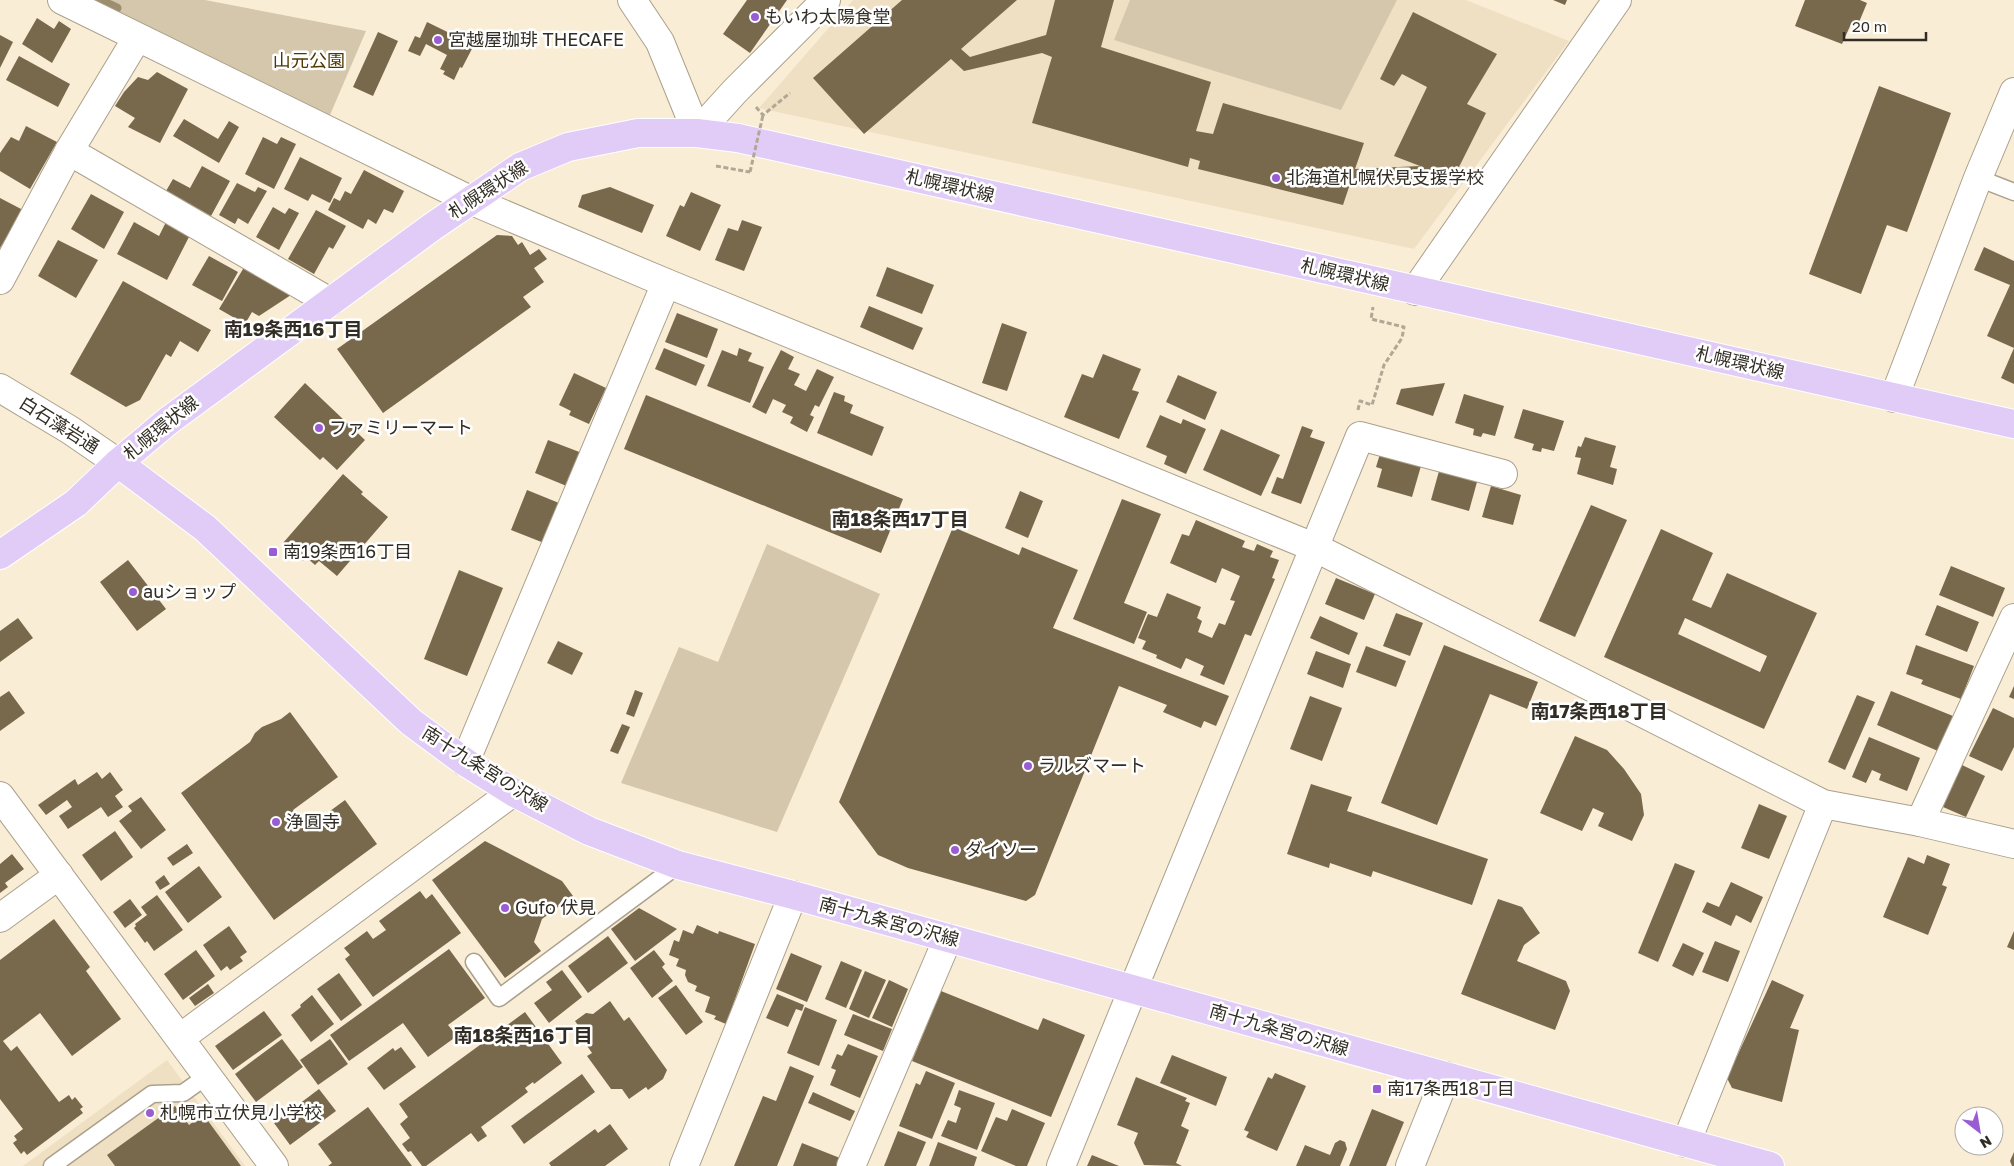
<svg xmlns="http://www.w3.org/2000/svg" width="2014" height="1166" font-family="'Golos Text','Noto Sans JP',sans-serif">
<rect width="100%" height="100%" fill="#faedd6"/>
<g fill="#f0e0c3">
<path d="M853 0H1466L1569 41 1414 249 759 108Z"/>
<path d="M167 1060 245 1166H23Z"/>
</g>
<g fill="#d5c7ac">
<path d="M112 0H205L366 31 330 115 108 10Z"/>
<path d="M1130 0H1397L1341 110 1114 40Z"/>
<path d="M767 544 880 594 777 832 621 783 679 647 718 662Z"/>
</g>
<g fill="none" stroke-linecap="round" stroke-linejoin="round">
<path stroke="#9d8e70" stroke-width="9" d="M100 0 117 8"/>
</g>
<g fill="#78694d" fill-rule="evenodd">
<path d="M747 0H787L750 53 723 34Z"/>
<path d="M902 0H1017L961 49 970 57 1046 35 1055 0H1114L1101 47 1211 82 1196 131 1213 134 1223 103 1364 143 1355 169 1420 166 1394 156 1427 87 1402 74 1394 86 1380 79 1413 12 1497 54 1467 104 1486 113 1450 185 1430 174 1424 178 1350 184 1343 205 1198 169 1200 161 1190 158 1188 167 1032 123 1052 57 1042 53 964 71 951 59 864 134 813 78Z"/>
<path d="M1553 0H1567L1565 5Z"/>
<path d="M1805 0H1860L1867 3 1857 27 1851 24 1842 44 1795 26Z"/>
<path d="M37 18 54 29 59 21 71 29 52 63 22 44Z"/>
<path d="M427 22 474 45 462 68 460 67 454 80 443 74 445 71 440 69 447 55 426 44 420 56 408 51 415 36 420 38Z"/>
<path d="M378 32 398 41 373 96 353 87Z"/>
<path d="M0 35 13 42 0 68Z"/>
<path d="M19 56 70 84 58 107 6 80Z"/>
<path d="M157 72 188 89 160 143 128 127 135 118 115 106 124 92 138 77 148 80Z"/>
<path d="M1879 86 1951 113 1907 232 1887 225 1861 294 1809 274Z"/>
<path d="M184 119 218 139 229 121 239 127 219 163 173 136Z"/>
<path d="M26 126 57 142 30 189 0 171V153L11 137 19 141Z"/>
<path d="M263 137 277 144 281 137 296 144 274 189 245 174Z"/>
<path d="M300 157 342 178 330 203 312 194 308 201 284 189Z"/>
<path d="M202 166 230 181 211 216 166 191 173 179 190 188Z"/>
<path d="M364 170 404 191 393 213 384 209 376 224 368 219 363 229 328 210 334 198 340 201 345 191 351 194Z"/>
<path d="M237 183 255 192 258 187 267 191 248 224 238 218 235 224 219 215Z"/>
<path d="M610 187 654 205 642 233 578 207 582 195Z"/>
<path d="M691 192 721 205 700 251 666 236 680 205 684 207Z"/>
<path d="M91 194 124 212 104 249 71 229Z"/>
<path d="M0 198 23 210 0 248Z"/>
<path d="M273 207 285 214 289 208 299 213 279 250 256 237Z"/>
<path d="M316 210 346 226 333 249 329 247 314 274 288 259Z"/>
<path d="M742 220 762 227 744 271 715 260 728 228 738 231Z"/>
<path d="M134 222 159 236 166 222 190 235 167 280 117 254Z"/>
<path d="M497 235 512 236 518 245 522 242 530 255 539 249 547 259 534 268 544 282 523 297 531 307 383 413 337 349Z"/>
<path d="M58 240 98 260 76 298 38 276Z"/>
<path d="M1984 247 2014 261V384L2001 378 2014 348 1987 336 2010 285 1974 270Z"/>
<path d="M209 256 238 272 222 301 192 285Z"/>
<path d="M246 264 294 293 259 316 252 312 245 324 219 309Z"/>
<path d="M887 267 934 285 922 314 876 296Z"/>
<path d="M123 281 211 330 198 352 180 341 171 357 166 354 140 400 126 407 70 374Z"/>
<path d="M869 306 923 328 913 350 860 327Z"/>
<path d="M677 313 718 329 707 358 665 342Z"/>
<path d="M1002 323 1027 332 1007 391 982 383Z"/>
<path d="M664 348 705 365 696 386 655 369Z"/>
<path d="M739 348 752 353 748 361 764 367 750 403 707 386 722 350 737 356Z"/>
<path d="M781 350 794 357 788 369 800 374 794 385 806 391 817 369 834 377 819 407 815 405 810 415 814 417 807 432 790 423 793 417 782 412 786 405 773 399 766 414 752 407Z"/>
<path d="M1103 354 1141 369 1132 390 1139 392 1119 439 1064 417 1082 374 1093 378Z"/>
<path d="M574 373 606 388 589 424 569 415 571 411 559 405Z"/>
<path d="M1178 375 1217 392 1205 420 1166 402Z"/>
<path d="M305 383 365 440 337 470 323 457 320 460 274 417Z"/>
<path d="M1445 383 1433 416 1396 404 1401 389Z"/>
<path d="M834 392 845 396 844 401 853 405 850 413 884 427 872 456 817 433Z"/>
<path d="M1464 394 1504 406 1495 436 1483 433 1481 437 1473 435 1474 429 1455 423Z"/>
<path d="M646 395 903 499 881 553 624 449Z"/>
<path d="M1523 409 1564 421 1554 451 1542 448 1541 452 1532 450 1534 444 1514 438Z"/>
<path d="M1160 415 1181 424 1183 419 1206 429 1186 474 1164 464 1167 456 1146 447Z"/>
<path d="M1302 426 1313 430 1310 437 1325 442 1301 504 1271 493 1277 477 1283 479Z"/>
<path d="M1221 429 1280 455 1261 496 1203 470Z"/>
<path d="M1585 437 1616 446 1610 467 1617 469 1613 485 1577 474 1581 458 1575 457 1578 446 1581 447Z"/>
<path d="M548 440 582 453 569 487 535 473Z"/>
<path d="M1380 454 1421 466 1412 497 1377 487 1382 469 1376 467Z"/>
<path d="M1439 471 1477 482 1469 511 1431 500Z"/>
<path d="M343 474 363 492 361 494 388 517 337 576 319 561 315 565 306 557 303 561 283 543Z"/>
<path d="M1491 486 1521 495 1513 525 1482 517Z"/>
<path d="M527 490 559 503 544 543 511 530Z"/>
<path d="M1020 491 1043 501 1028 538 1005 528Z"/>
<path d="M1122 499 1161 514 1124 603 1147 612 1134 644 1073 619Z"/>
<path d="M1591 505 1627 520 1575 637 1539 621Z"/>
<path d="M1196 520 1245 541 1242 547 1254 551 1257 544 1273 551 1270 557 1279 560 1272 578 1275 579 1251 636 1245 634 1224 685 1200 675 1204 666 1186 658 1181 669 1156 658 1157 655 1142 649 1146 641 1138 638 1148 614 1157 617 1167 593 1201 607 1197 618 1202 621 1198 632 1212 638 1219 623 1225 625 1235 601 1230 600 1240 576 1222 568 1216 583 1170 563 1182 534 1189 536Z"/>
<path d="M953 527 1019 555 1022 547 1078 570 1053 628 1229 696 1216 726 1204 721 1201 728 1163 712 1167 705 1119 686 1035 895 1026 901 908 868 878 855 839 802Z"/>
<path d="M1661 529 1713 553 1692 600 1711 608 1727 573 1817 613 1764 729 1604 657ZM1685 618 1767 656 1760 672 1678 634Z"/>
<path d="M128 560 166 609 137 631 100 582Z"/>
<path d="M1951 566 2005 588 1993 617 1939 595Z"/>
<path d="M459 570 503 588 467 676 424 659Z"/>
<path d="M1336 578 1375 594 1364 620 1325 604Z"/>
<path d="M1937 605 1979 622 1967 652 1925 635Z"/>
<path d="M1396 613 1423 623 1410 656 1383 646Z"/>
<path d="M1320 616 1358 633 1349 655 1310 638Z"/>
<path d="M18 618 33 638 0 662V631Z"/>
<path d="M558 641 583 653 572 675 547 663Z"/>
<path d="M1444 645 1538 682 1527 709 1490 694 1437 825 1381 803Z"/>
<path d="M1916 645 1974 666 1961 699 1921 684 1923 680 1906 674Z"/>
<path d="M1366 646 1406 661 1396 687 1356 672Z"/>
<path d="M1316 651 1351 664 1343 688 1307 674Z"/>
<path d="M2014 686V699L2009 697Z"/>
<path d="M635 690 643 693 634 717 626 714Z"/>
<path d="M9 691 25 713 0 731V697Z"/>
<path d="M1891 691 1953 716 1938 751 1877 725Z"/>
<path d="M1857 695 1875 702 1845 770 1828 762Z"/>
<path d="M1310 696 1342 708 1322 761 1290 749Z"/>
<path d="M1993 708 2014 718V747L2002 771 1969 756Z"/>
<path d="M290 712 338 777 293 810 307 828 345 800 377 844 274 920 181 793 250 742 255 733 262 727 281 719Z"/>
<path d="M622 724 630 727 618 754 610 751Z"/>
<path d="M1575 736 1607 750 1624 769 1641 794 1644 815 1632 841 1598 826 1604 813 1593 808 1582 831 1540 813Z"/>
<path d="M1869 737 1920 758 1907 791 1879 780 1881 774 1872 770 1866 783 1852 777Z"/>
<path d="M1962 765 1985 776 1966 817 1943 807Z"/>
<path d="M97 772 102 779 110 772 123 790 115 796 123 807 108 817 101 807 68 829 59 816 72 807 67 800 46 815 38 805 75 779 78 785Z"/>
<path d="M1311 784 1352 797 1347 811 1488 859 1472 905 1373 871 1371 877 1330 863 1329 868 1287 854Z"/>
<path d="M141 797 166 830 141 849 119 821 132 811 128 806Z"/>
<path d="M1759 804 1787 816 1769 859 1741 848Z"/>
<path d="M115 831 133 857 101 881 82 855Z"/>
<path d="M485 841 562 881 573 896 542 919 534 942 541 951 505 978 432 880Z"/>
<path d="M187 844 193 853 173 866 167 858Z"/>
<path d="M12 854 24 869 5 883 8 887 0 893V864Z"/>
<path d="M1927 855 1950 864 1942 885 1947 887 1928 935 1883 917 1908 857 1924 864Z"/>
<path d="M1675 863 1695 871 1658 962 1638 953Z"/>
<path d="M199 866 222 897 188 923 165 892Z"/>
<path d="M164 875 170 884 160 890 155 882Z"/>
<path d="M1731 882 1763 897 1751 923 1736 915 1731 926 1702 912 1707 902 1719 907Z"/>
<path d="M420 891 426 899 432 894 461 933 373 997 345 959 350 955 344 948 367 931 373 939 386 930 379 921Z"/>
<path d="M157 895 183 930 154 951 147 941 145 943 134 928 136 926 135 924 147 915 141 907Z"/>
<path d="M130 899 142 915 125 928 113 912Z"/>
<path d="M1498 899 1522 907 1540 933 1524 945 1517 961 1566 981 1570 991 1555 1030 1461 994Z"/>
<path d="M639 908 677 929 635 961 611 929Z"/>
<path d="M54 919 90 967 86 971 121 1019 72 1056 40 1013 3 1041 11 1051 17 1046 59 1102 69 1095 72 1100 75 1097 83 1107 80 1109 83 1113 27 1155 24 1151 21 1154 13 1143 17 1140 14 1136 23 1129 0 1099V960Z"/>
<path d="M697 925 718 934 719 931 755 944 726 1024 714 1019 716 1016 705 1012 710 997 695 991 697 986 688 982 685 975 686 970 676 966 679 959 669 955 674 940 679 942 683 930 693 934Z"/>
<path d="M229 926 247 952 240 957 243 961 230 970 227 966 221 971 203 945Z"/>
<path d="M2014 931V950L2007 947Z"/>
<path d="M608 936 628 963 588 993 568 966Z"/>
<path d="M1715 941 1740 951 1728 982 1702 972Z"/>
<path d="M1683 943 1704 953 1693 976 1672 966Z"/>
<path d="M449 949 485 998 448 1025 457 1036 428 1057 403 1023 349 1061 330 1035Z"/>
<path d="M196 950 215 976 183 1000 164 974Z"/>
<path d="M654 950 665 964 662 967 673 981 652 998 630 968Z"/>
<path d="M791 953 822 966 807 1002 776 989Z"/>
<path d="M841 961 862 970 846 1008 825 999Z"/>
<path d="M562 970 582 997 549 1023 534 1003 552 990 546 982Z"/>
<path d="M865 971 886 980 869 1018 849 1009Z"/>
<path d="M339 973 362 1005 341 1021 317 989Z"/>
<path d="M889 980 908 989 892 1027 872 1018Z"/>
<path d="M1772 980 1804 995 1790 1028 1799 1030 1782 1102 1732 1088 1727 1078Z"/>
<path d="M208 984 214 993 195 1006 189 998Z"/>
<path d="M676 985 703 1022 686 1035 658 998Z"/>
<path d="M941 991 1038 1030 1043 1018 1085 1035 1051 1117 912 1061Z"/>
<path d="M777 994 804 1005 802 1011 796 1009 788 1027 766 1018Z"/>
<path d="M312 995 334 1024 311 1042 291 1015 301 1007 300 1005Z"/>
<path d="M610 1001 624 1021 629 1017 667 1070 663 1079 648 1090 646 1087 629 1099 622 1089H611L587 1056 592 1053 583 1040 586 1037 575 1021 586 1013 593 1014Z"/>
<path d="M805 1007 837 1020 819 1066 787 1053Z"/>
<path d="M264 1011 282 1035 233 1070 215 1046Z"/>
<path d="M525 1012 562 1063 534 1084 533 1082 525 1088 528 1092 481 1127 487 1136 478 1142 471 1133 426 1166H422L411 1151 408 1152 402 1144 410 1138 400 1124 408 1117 399 1104Z"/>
<path d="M853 1014 892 1029 883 1051 844 1035Z"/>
<path d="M282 1039 303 1067 256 1102 235 1074Z"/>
<path d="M330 1039 348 1064 318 1085 300 1060Z"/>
<path d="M848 1044 878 1056 860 1098 830 1085 836 1070 831 1068 837 1054 842 1056Z"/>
<path d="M401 1047 416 1067 384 1090 367 1068 393 1048 395 1051Z"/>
<path d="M1172 1055 1227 1077 1216 1106 1160 1083Z"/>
<path d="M790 1066 814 1076 777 1166H734L763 1096 776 1101Z"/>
<path d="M926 1071 955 1083 932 1139 899 1126 916 1083 920 1085Z"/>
<path d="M1275 1073 1306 1086 1277 1151 1246 1137 1249 1132 1244 1130 1268 1077 1272 1079Z"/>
<path d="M582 1074 595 1092 524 1144 511 1126Z"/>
<path d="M1136 1077 1187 1098 1185 1101 1190 1103 1181 1126 1189 1130 1176 1163 1182 1166 1144 1165 1134 1143 1138 1133 1117 1125Z"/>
<path d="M319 1089 336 1111 290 1145 274 1123Z"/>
<path d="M959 1090 995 1103 977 1150 941 1136 948 1120 956 1123 961 1108 954 1105Z"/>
<path d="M813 1092 855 1111 850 1121 808 1103Z"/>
<path d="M175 1106 189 1125 203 1114 241 1166H115L107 1155Z"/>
<path d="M368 1107 412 1166H328L332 1163 318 1144Z"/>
<path d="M1012 1109 1045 1123 1027 1166H1016L981 1151 996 1117 1007 1121Z"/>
<path d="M1372 1109 1404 1122 1386 1166H1349Z"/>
<path d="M610 1124 628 1149 605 1166H551L549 1163 595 1129 598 1133Z"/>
<path d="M898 1131 926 1142 916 1166H884Z"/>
<path d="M1340 1140 1345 1142 1347 1149 1340 1166H1296L1305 1145 1330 1155 1335 1143Z"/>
<path d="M938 1142 977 1157 974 1166H929Z"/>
<path d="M802 1143 840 1158 837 1166H793Z"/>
<path d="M2014 1152V1166H2012L2010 1161Z"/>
<path d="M1092 1155 1119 1166H1087Z"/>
</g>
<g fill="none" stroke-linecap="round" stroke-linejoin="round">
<defs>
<g id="service">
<path d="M1978 178 2014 192"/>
<path d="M474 962 499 998 678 865"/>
<path d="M52 1166 152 1094 183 1093 207 1076"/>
</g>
<g id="minor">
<path d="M62 0 470 200 666 283 1316 548 1823 804 1920 822 2014 844"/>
<path d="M632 0 660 42 697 133 735 91 826 0"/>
<path d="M69 151 330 302"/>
<path d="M0 280 69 151 137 38"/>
<path d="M1415 291 1617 0"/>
<path d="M1894 398 1978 178 2014 92"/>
<path d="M465 762 666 283"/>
<path d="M0 796 274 1166"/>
<path d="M1920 822 2014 618"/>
<path d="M0 918 59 875"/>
<path d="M1133 989 1360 436 1503 474"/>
<path d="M180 1038 513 792"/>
<path d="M1686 1143 1823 804"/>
<path d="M684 1166 793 895"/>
<path d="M851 1166 948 938"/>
<path d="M1410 1166 1446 1076"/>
</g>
<path id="tertiary" d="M1061 1166 1133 989"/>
<path id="secondary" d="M0 388 70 430 118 463"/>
<g id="primary">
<path d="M118 463 205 528 411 722 465 762 513 792 589 831 678 865 793 895 1770 1166"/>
<path d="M0 555 76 503 118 463 168 421 432 227 520 167 568 147 638 133H697L738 138 2014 424"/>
</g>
</defs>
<use href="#service" stroke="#aba08b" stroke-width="19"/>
<use href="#minor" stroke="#aba08b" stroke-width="30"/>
<use href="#tertiary" stroke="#aba08b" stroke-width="30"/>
<use href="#secondary" stroke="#aba08b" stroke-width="30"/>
<use href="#primary" stroke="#fff" stroke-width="30"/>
<g stroke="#b1a795" stroke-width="3" stroke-dasharray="5 2.5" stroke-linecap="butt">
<path d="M756 107 763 115 790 93"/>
<path d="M716 166 750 172"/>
<path d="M1358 410 1360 401 1372 405 1384 365 1402 338 1404 327 1371 319 1373 307"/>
</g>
<use href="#service" stroke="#fff" stroke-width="16"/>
<use href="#minor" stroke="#fff" stroke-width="28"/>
<use href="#tertiary" stroke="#fff" stroke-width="28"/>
<use href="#secondary" stroke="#fff" stroke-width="28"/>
<use href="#primary" stroke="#e1ccf8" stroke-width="28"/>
<path stroke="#b1a795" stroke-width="3" stroke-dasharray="5 2.5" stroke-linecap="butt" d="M750 172 763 115"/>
</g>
<g fill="#9a5cd3" stroke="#fff" stroke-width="2">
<circle cx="755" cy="17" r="5"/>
<circle cx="438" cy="40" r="5"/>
<circle cx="1276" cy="178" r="5"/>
<circle cx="319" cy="428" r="5"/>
<rect x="268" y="547" width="10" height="10" rx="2.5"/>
<circle cx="133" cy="592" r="5"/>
<circle cx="1028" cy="766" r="5"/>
<circle cx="276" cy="822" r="5"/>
<circle cx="955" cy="850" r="5"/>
<circle cx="505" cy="908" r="5"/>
<rect x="1372" y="1084" width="10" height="10" rx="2.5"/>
<circle cx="150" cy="1113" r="5"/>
</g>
<g text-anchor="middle" stroke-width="5" stroke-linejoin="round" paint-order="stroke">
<g font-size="18" fill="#322d24" stroke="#fff" text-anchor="start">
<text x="765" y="23">もいわ太陽食堂</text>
<text x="448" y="46">宮越屋珈琲 THECAFE</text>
<text x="1286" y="184">北海道札幌伏見支援学校</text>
<text x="329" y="434">ファミリーマート</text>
<text x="283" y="558">南19条西16丁目</text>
<text x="143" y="598">auショップ</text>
<text x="1038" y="772">ラルズマート</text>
<text x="286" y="828">浄圓寺</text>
<text x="965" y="856">ダイソー</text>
<text x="515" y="914">Gufo 伏見</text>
<text x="1387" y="1095">南17条西18丁目</text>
<text x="160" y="1119">札幌市立伏見小学校</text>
</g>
<g font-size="18" fill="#503800" stroke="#fff">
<text x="309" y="67">山元公園</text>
</g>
<g font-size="18" fill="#322d24" stroke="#fff">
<text transform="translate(950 186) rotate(13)" y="6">札幌環状線</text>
<text transform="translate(488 190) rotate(-33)" y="6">札幌環状線</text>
<text transform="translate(1345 275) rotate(13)" y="6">札幌環状線</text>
<text transform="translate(1740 363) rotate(13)" y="6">札幌環状線</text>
<text transform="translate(59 425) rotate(32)" y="6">白石藻岩通</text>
<text transform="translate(161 428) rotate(-39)" y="6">札幌環状線</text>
<text transform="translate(485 769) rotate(32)" y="6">南十九条宮の沢線</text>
<text transform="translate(889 922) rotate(15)" y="6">南十九条宮の沢線</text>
<text transform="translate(1279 1030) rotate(16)" y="6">南十九条宮の沢線</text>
</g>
<g font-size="19" font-weight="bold" fill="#322d24" stroke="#fff">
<text x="293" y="336">南19条西16丁目</text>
<text x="900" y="526">南18条西17丁目</text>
<text x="1599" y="718">南17条西18丁目</text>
<text x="523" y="1042">南18条西16丁目</text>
</g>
</g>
<g transform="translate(1979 1131) rotate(149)"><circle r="24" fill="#ffffff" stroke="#adaba7"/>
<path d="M0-4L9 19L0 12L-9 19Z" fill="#9a5cd3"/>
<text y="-8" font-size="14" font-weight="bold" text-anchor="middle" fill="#322d24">N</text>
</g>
<path d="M1844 32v8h82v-8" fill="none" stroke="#322d24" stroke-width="2.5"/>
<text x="1852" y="32" font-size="15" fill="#322d24" stroke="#ffffff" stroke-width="4" paint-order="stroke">20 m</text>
</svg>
